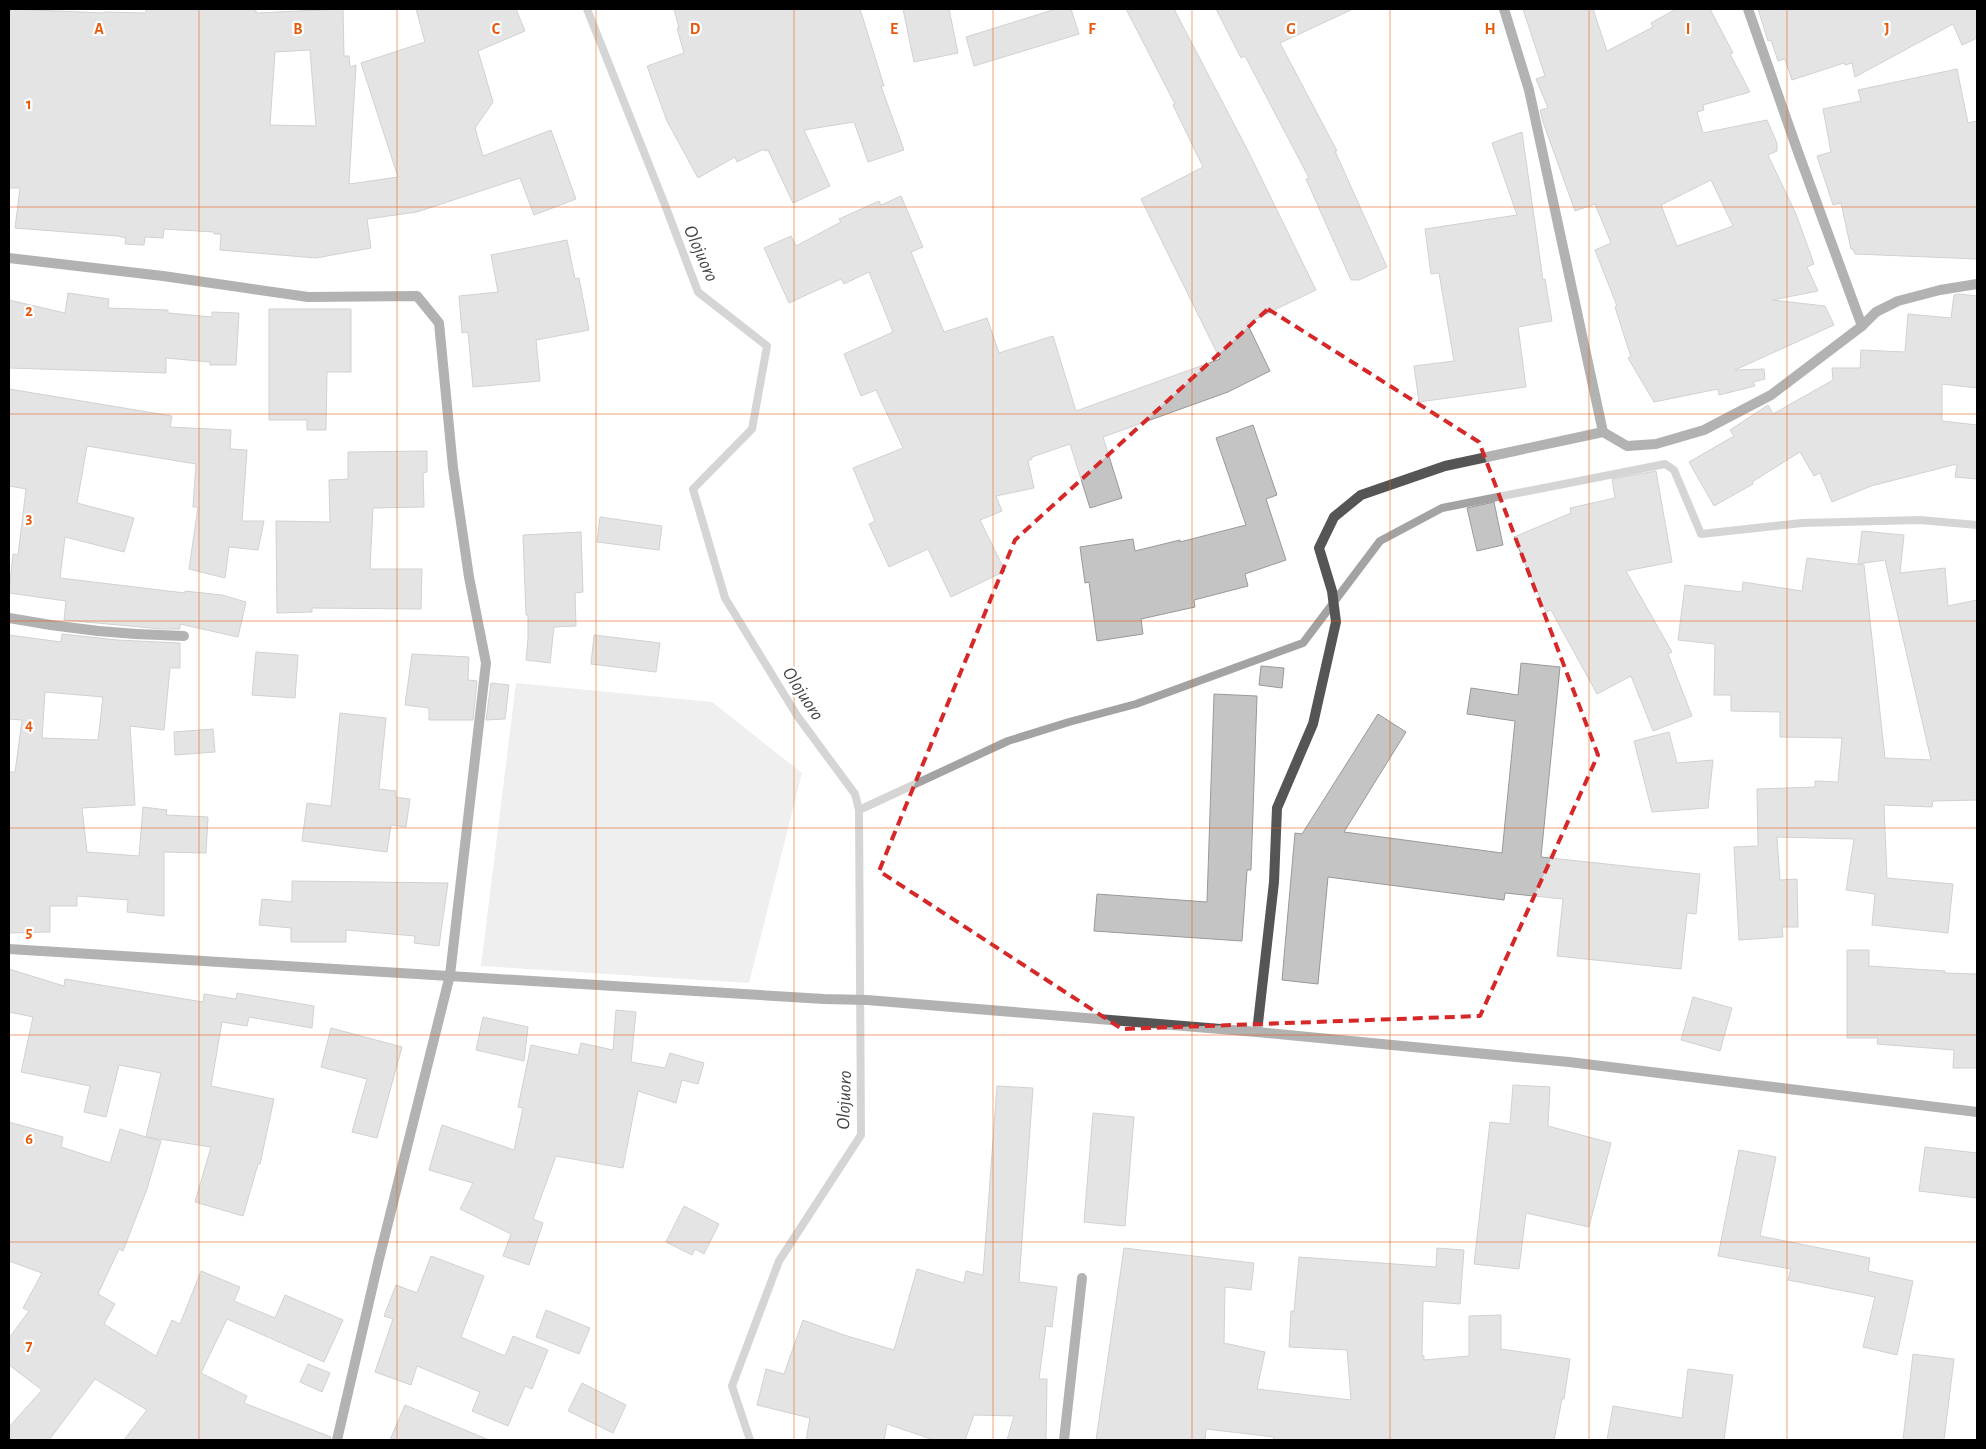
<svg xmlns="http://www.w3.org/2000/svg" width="1986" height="1449" font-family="'Alegreya Sans',sans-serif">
<rect width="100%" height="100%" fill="#fff"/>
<path fill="#dcdcdc" d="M516 683 712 702 802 773 749 983 481 966Z"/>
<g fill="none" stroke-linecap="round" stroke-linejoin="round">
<g stroke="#a3a3a3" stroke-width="8">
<path d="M587 9 665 205 698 292 767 346 752 429 693 489 725 598 798 717 855 794 859 810 861 1135 779 1261 732 1386 750 1440"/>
<path d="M859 810 1008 741 1069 722 1136 704 1303 643 1380 541 1442 508 1665 464 1674 470 1701 534 1802 523 1920 520 1977 525"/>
</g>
</g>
<g fill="#c4c4c4" stroke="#999" fill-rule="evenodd">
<path d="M9 9 104 13V12L146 13V9H256V13L343 9 344 56H349L350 67 356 65 349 184 398 177 361 63 425 42 416 9H516L525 31 478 51 493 102 475 128 483 156 551 130 576 199 534 215 520 178 417 212 367 219 371 248 316 258 220 250 221 234H214V232L164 229 163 238 145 237 144 245 125 244 126 238 118 236 15 228 20 188H9ZM310 50 316 126 270 125 275 52Z"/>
<path d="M674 9H860L884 86H881L904 150 868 162 854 122 804 130 830 186 793 203 768 150 765 151 764 149 737 162 735 157 698 178 667 121 647 66 684 53 677 28H679Z"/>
<path d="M903 9H949L958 53 914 62Z"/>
<path d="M1056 9H1071L1079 34 974 66 966 37Z"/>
<path d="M1126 9H1174L1248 151 1316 290 1247 323 1270 371 1228 392 1103 437 1122 498 1090 508 1070 444 1032 457V459L1028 461 1034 488 996 496 1002 511 980 520 1005 571 951 597 928 549 889 567 869 524 875 521 853 468 903 448 876 390 861 396 844 354 893 332 869 272 844 284 841 279 789 303 764 248 791 236 796 246 841 222 839 219 879 201 881 205 901 196 923 247 911 252 944 332 987 318 999 353 1053 336 1076 411 1220 359 1141 199 1203 167 1173 105 1175 104Z"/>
<path d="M1216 9H1353L1280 43 1337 151H1335L1387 267 1359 280H1351L1306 179 1309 178 1245 56 1241 58Z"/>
<path d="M1523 9H1593L1607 51 1653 27 1651 23 1676 9H1710L1733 53 1730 54 1750 92 1703 105 1704 110 1697 112 1703 133 1767 120 1777 143V151L1768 155 1796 214 1814 264 1807 267 1818 291 1772 300 1825 306 1834 325 1735 370 1764 369 1765 379 1753 382 1755 386 1719 395 1718 389 1654 402 1628 358 1631 357 1615 307 1617 306 1595 250 1611 243 1595 204 1575 211 1543 122 1540 110 1548 108 1536 79 1545 76ZM1711 180 1733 226 1677 246 1661 205Z"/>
<path d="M1758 9H1977V38L1962 45 1953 24 1855 77 1852 63 1845 65 1844 63 1792 80 1785 59 1778 61 1771 40 1768 41Z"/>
<path d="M1957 69 1968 123 1977 121V259L1855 254 1853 249H1851L1841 203 1833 205 1817 156 1831 152 1823 109 1861 101 1858 90Z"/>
<path d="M1522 132 1543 280 1545 279 1552 321 1518 327 1526 387 1419 402 1414 366 1454 361 1439 273 1431 274 1425 229 1517 215 1492 143Z"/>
<path d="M567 240 575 279 579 278 589 330 536 340 540 381 473 387 468 332 462 333 459 296 498 292 491 255Z"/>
<path d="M68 293 109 299 108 308 168 310V313L212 317V312L239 313 236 365H210V362L166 358V373L9 368V300L65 313Z"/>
<path d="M1959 294 1977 296V388L1942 384V421L1977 425V479L1955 477 1957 464 1871 486 1832 502 1820 473 1814 476 1800 452 1752 482 1753 484 1714 506 1689 462 1734 436 1730 430 1768 405 1773 414 1833 380 1832 368H1860L1861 350 1905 352 1908 314 1951 318 1954 295Z"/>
<path d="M269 309H351V372H327L326 430H307V420H269Z"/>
<path d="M9 389 172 416 170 427 231 430 230 449 247 450 242 521H264L258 550 229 547 225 578 189 569 198 507H193L196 464 87 446 77 503 134 518 124 552 65 537 60 578 185 593V591L222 595 246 602 238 637 180 624V629H162L64 620 66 601 9 593 13 554 18 555 26 489 9 486Z"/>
<path d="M1253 425 1277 495 1266 499 1286 560 1245 574 1248 586 1194 600 1195 607 1141 619 1143 634 1097 641 1089 582 1085 583 1080 547 1133 539 1135 551 1180 540V542L1246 525 1216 438Z"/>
<path d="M427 451V472L423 473 424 507 373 508 370 569H422L421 609 312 608V612L277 613 276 521 330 522 329 480 348 479V452Z"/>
<path d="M1656 471 1672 562 1626 571 1672 652 1668 654 1692 716 1653 731 1631 676 1597 694 1551 610 1546 612 1514 537 1571 513 1570 508 1615 498 1612 479Z"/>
<path d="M1494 502 1503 545 1477 551 1467 508Z"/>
<path d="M600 517 662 526 659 550 597 542Z"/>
<path d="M1862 531 1904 535 1900 573 1945 568 1948 606 1977 600V800L1933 801 1932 807 1884 805 1887 878 1953 884 1948 933 1872 925 1875 894 1846 890 1854 839 1777 837 1780 880 1797 879 1798 927H1782L1783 937 1739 940 1734 847 1758 846 1757 789 1815 787V781L1838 782 1842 738 1780 737V712L1731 711V695H1714L1715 644 1678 640 1685 585 1742 592 1743 582 1802 591 1807 558 1864 565 1885 758 1931 760 1885 560 1858 564Z"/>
<path d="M581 532 583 592 575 593 576 626 554 627 550 663 526 660 528 639V615H526L523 535Z"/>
<path d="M62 634 117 640 180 643V668H170L164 730 130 726 135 805 82 808 87 852 139 856 143 807 167 810 166 815 208 817 206 853 164 852V916L127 912 128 900 77 896V906H50V932L9 933V772H15L22 720 9 719V635L61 642ZM45 692 103 697 98 740 42 738Z"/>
<path d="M594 635 660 643 656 672 591 664Z"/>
<path d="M256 652 298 655 295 698 252 695Z"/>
<path d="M412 654 469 657 468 680 477 681 473 720H429V708L405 705Z"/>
<path d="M1521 663 1560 667 1541 857 1700 874 1696 914 1687 913 1681 969 1557 956 1563 899 1505 893 1504 900 1328 877 1318 984 1282 980 1295 833 1302 834 1378 714 1406 732 1344 832 1502 853 1515 721 1467 714 1471 688 1518 695Z"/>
<path d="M1261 666 1284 668 1282 688 1259 685Z"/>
<path d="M491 683 509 685 505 719 486 720Z"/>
<path d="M1214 694 1257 696 1251 870H1247L1242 941 1094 931 1097 894 1207 902Z"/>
<path d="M340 713 386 718 379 789 396 791 395 797 410 799 406 827 391 825 387 852 302 841 307 803 331 806Z"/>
<path d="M213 729 215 752 175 755 174 732Z"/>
<path d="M1669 732 1677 763 1713 760 1708 808 1652 812 1634 741Z"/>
<path d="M292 881 448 883 439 946 414 943 415 936 346 930V942H291V928L259 925 262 899 292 902Z"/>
<path d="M1847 950H1869V966L1945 971V973L1977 974V1068H1953L1954 1050 1877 1044 1878 1038H1847Z"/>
<path d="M9 969 64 986 65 979 203 1002 204 994 236 999 237 993 314 1006 312 1028 249 1017 247 1026 222 1022 211 1086 274 1099 260 1164H258L243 1216 195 1202 211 1147 146 1137 161 1141 147 1189 123 1251 119 1249 98 1294 115 1304 104 1324 156 1356 172 1320 180 1324 201 1271 240 1287 234 1301 275 1318 285 1295 343 1320 324 1362 227 1319 201 1373 247 1396 244 1403 331 1437 330 1440H124L147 1410 95 1379 49 1440H9V1427L42 1390 9 1365V1338L29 1311 23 1308 42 1273 9 1261V1122L63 1137 61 1147 110 1163 120 1129 146 1137 161 1073 119 1065 106 1117 84 1112 90 1086 21 1072 33 1017 9 1012Z"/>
<path d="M1693 997 1732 1008 1720 1051 1681 1040Z"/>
<path d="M616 1010 636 1012 631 1062 665 1068 670 1053 704 1063 698 1084 682 1080 676 1103 638 1091 623 1168 556 1156 533 1219 543 1223 529 1265 503 1256 511 1234 460 1209 473 1183 429 1170 442 1125 514 1150 523 1108 518 1107 531 1045 578 1055 581 1043 613 1050Z"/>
<path d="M483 1017 528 1027 524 1061 476 1050Z"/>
<path d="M331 1028 402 1047 377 1138 352 1132 367 1079 321 1067Z"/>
<path d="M1513 1085 1550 1087 1548 1126 1611 1143 1589 1227 1526 1213 1519 1269 1474 1264 1490 1122 1510 1124Z"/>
<path d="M997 1086 1033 1088 1019 1282 1057 1287 1052 1327 1046 1326 1039 1379H1047L1046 1440H1007L1014 1416 974 1415 965 1440H934L887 1424 884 1440H806L810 1418 757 1405 766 1369 784 1374 803 1320 844 1335 894 1350 917 1269 964 1283 966 1271 983 1275Z"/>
<path d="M1093 1113 1134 1117 1125 1226 1084 1222Z"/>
<path d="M1925 1147 1977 1153V1198L1919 1191Z"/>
<path d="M1739 1150 1776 1157 1760 1236 1870 1258 1868 1271 1913 1281 1897 1355 1863 1347 1875 1297 1788 1280 1791 1269 1718 1256Z"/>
<path d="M684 1206 719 1224 704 1254 695 1249 692 1255 666 1242Z"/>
<path d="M1124 1248 1254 1263 1251 1290 1225 1287 1224 1343 1265 1352 1257 1389 1351 1400 1347 1350 1289 1347 1291 1311H1294L1299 1257 1436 1267 1437 1248 1464 1250 1460 1304 1423 1301 1422 1356H1424V1360L1469 1356V1316L1501 1315V1349L1570 1359 1564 1399H1562L1554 1440H1273L1274 1437 1206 1429 1205 1440H1096Z"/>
<path d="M431 1256 484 1276 461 1337 505 1356 513 1336 548 1350 532 1389 525 1386 508 1426 472 1411 480 1392 417 1366 411 1385 375 1372 393 1319 384 1316 396 1285 417 1293Z"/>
<path d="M546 1310 590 1328 579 1354 536 1337Z"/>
<path d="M1913 1354 1954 1359 1944 1440H1903Z"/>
<path d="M308 1364 330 1373 322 1392 300 1382Z"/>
<path d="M1688 1369 1733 1375 1724 1440H1607L1613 1406 1682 1418Z"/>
<path d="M582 1383 626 1405 613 1433 568 1411Z"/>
<path d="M405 1405 489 1440H390Z"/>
</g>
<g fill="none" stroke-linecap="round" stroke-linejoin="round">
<g stroke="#555" stroke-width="10">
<path d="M1504 9 1529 90 1603 432"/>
<path d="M1748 9 1798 152 1862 326"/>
<path d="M9 258 163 276 308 297 417 296 439 323 453 468 469 577 486 663 450 975 378 1263 337 1440"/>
<path d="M9 618C67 629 125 635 184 636"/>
<path d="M1257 1032 1274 882 1277 808 1313 724 1336 622 1332 591 1319 548 1334 517 1361 495 1445 466 1603 432 1627 446 1656 444 1704 430 1771 395 1862 326 1876 312 1898 301 1940 290 1977 284"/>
<path d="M1064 1440 1082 1278"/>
</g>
<path stroke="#555" stroke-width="10" d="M9 949 824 999 867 1000 1257 1032 1569 1062 1977 1112"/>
</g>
<path d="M0 0H1986V1449H0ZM1268 309 1479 442 1598 755 1480 1016 1122 1029 879 871 1015 540Z" fill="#fff" fill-opacity=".55" fill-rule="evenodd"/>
<path fill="none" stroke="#d62828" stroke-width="4" stroke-dasharray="10 6" stroke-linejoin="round" d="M1268 309 1479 442 1598 755 1480 1016 1122 1029 879 871 1015 540Z"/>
<path fill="none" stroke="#e8590c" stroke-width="1" stroke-opacity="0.55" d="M199 9V1440M397 9V1440M596 9V1440M794 9V1440M993 9V1440M1192 9V1440M1390 9V1440M1589 9V1440M1787 9V1440M9 207H1977M9 414H1977M9 621H1977M9 828H1977M9 1035H1977M9 1242H1977"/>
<g text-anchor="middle" stroke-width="4.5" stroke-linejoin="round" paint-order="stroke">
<g font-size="19" font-style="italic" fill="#444" stroke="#fff">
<text transform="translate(702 253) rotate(66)" y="7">Olojuoro</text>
<text transform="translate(804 693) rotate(57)" y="7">Olojuoro</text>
<text transform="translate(843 1100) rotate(-88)" y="7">Olojuoro</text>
</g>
</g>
<g font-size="16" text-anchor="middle" font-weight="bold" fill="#e8590c" stroke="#fff" stroke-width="4.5" stroke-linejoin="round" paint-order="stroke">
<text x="99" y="34">A</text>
<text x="298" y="34">B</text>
<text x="496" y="34">C</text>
<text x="695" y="34">D</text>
<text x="894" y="34">E</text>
<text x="1092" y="34">F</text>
<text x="1291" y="34">G</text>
<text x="1490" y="34">H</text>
<text x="1688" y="34">I</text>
<text x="1887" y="34">J</text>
<text x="29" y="109">1</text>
<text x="29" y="316">2</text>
<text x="29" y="523">3</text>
<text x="29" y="730">4</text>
<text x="29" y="937">5</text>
<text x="29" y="1144">6</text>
<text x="29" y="1351">7</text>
</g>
<rect width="1986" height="1449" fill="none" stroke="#000000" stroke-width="20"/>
</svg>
